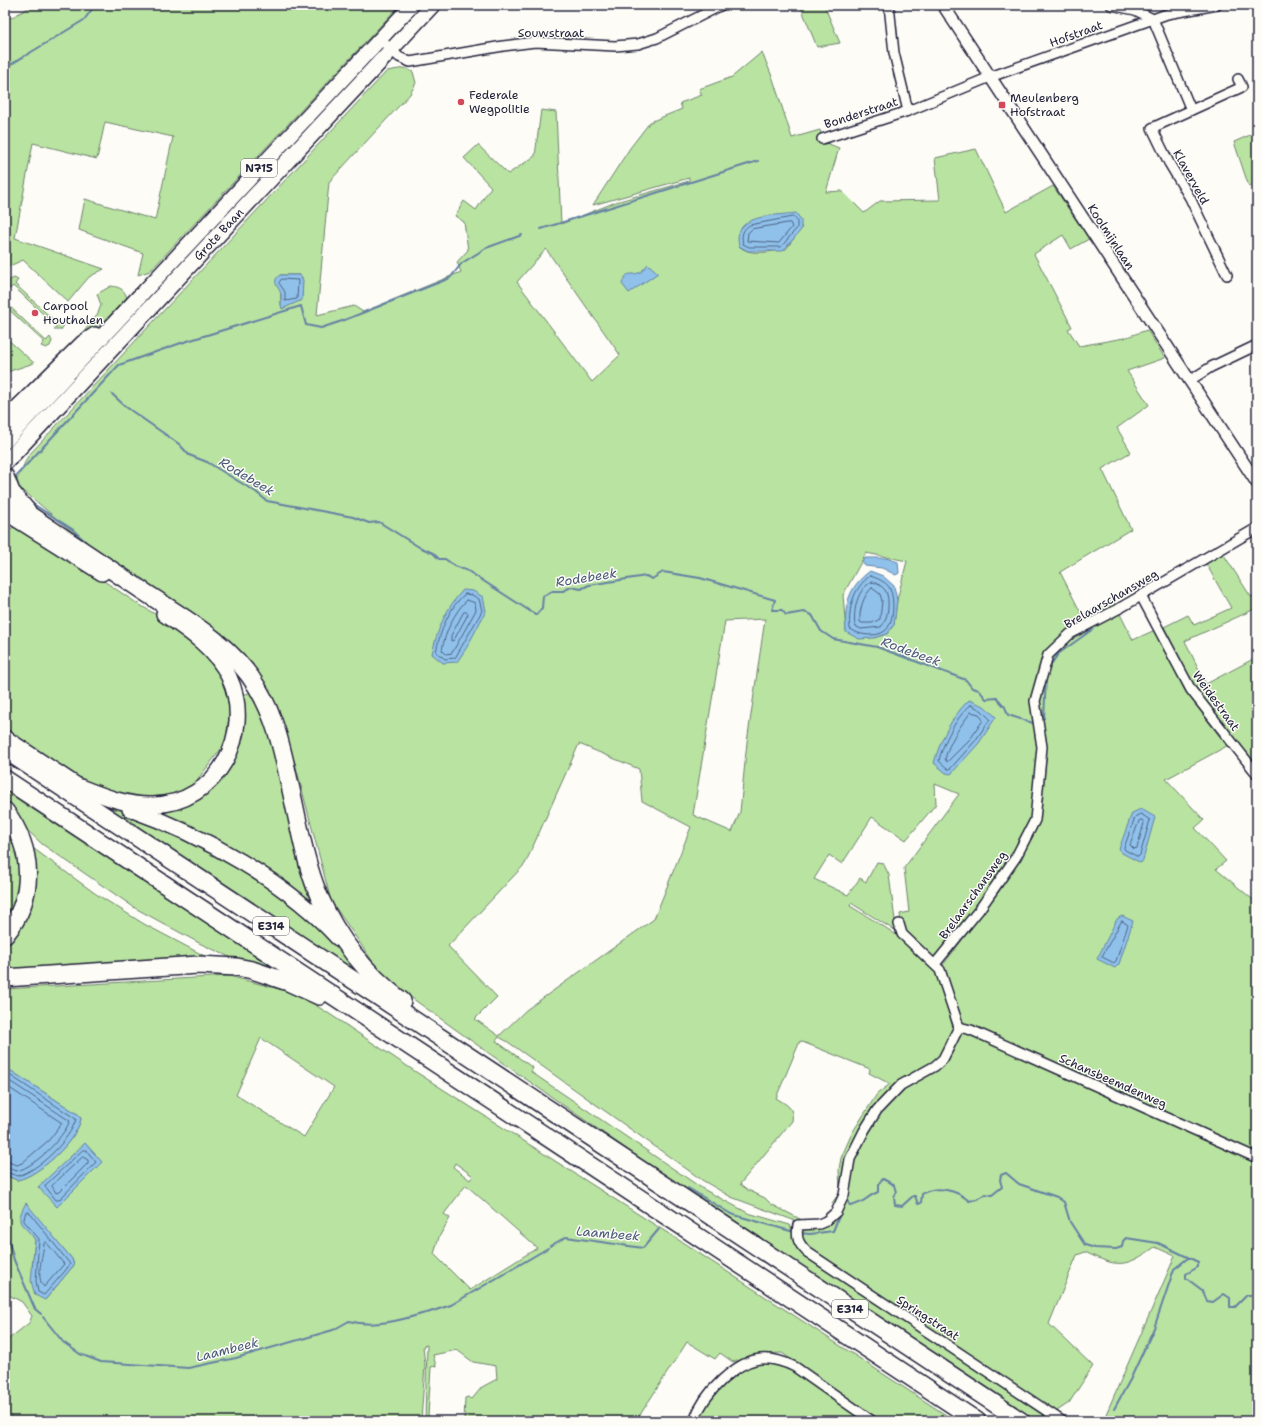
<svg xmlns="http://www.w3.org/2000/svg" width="1262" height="1426" font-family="'Shantell Sans',sans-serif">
<rect width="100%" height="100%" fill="#fdfcf7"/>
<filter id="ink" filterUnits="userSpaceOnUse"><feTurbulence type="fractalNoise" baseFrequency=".025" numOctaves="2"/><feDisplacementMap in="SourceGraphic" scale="8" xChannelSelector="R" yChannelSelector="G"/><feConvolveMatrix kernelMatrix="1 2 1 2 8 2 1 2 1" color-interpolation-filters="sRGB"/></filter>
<g filter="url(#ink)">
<g fill="#b9e3a0" stroke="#6e826e" fill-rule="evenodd">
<path d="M34 5H400L150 271 138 275 143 253 79 230 85 199 155 220 173 137 105 122 97 159 33 143 15 238 104 269 89 277 68 302 23 260 5 268V21Z"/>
<path d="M800 5H824L840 43 817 47Z"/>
<path d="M762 52 773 79 792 138 820 130 824 142 839 148 826 192 842 191 864 213 880 201 940 200 935 158 976 149 1006 212 1053 186 1089 239 1071 249 1063 235 1034 254 1072 327 1068 329 1079 346 1124 338 1147 330 1165 358 1127 371 1149 405 1117 428 1131 452 1102 469 1131 529 1060 572 1082 615 1113 600 1133 640 1155 630 1185 691 1227 746 1166 779 1204 820 1195 828 1226 861 1216 869 1257 903V1421H1103L1175 1256 1155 1247C1125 1268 1118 1268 1085 1252L1077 1255 1049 1324 1093 1366 1069 1403 1054 1413 806 1247 800 1236 802 1232 840 1208 832 1203 840 1192 839 1169 841 1158 852 1133 877 1094 890 1084 869 1073 870 1069 800 1041 776 1098C787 1105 794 1107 792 1121L740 1184 748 1190 765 1198 771 1204 802 1220 801 1223 731 1197 702 1180 508 1042 499 1037 496 1041 533 1068 531 1072 703 1189 748 1213 790 1225 795 1242 868 1296 1053 1421H1036L681 1187 487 1052 384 978 331 901 295 763 273 701 241 655 183 607 89 546 19 487 17 479 28 456 387 71 405 68 413 72 416 83 410 94 329 182 317 315 354 306 363 312 461 272 457 262 468 250 464 222 455 216 464 201 476 210 491 187 464 158 478 145 508 174 535 156 541 110 556 112 561 224 616 202 689 181V178L593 205 630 148 650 122 682 109 680 103 702 95 699 89 732 77ZM802 227 786 249C773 251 750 257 739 246ZM546 249 620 355 592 382 517 282ZM280 275H300L302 277V300L292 304 281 305ZM866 553 907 561 897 600 894 625 846 631 843 595ZM765 619 747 742 740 812 732 832 693 815 725 621ZM1037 736 1044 747 1040 810 1034 832 1000 890 943 965V970L962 1026 953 1028C948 1011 945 992 937 976 923 947 876 922 850 906L851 903 894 930 896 928 889 875 883 863 877 862 866 882 860 878 848 895 814 879 829 855 842 864 872 817 906 840 936 804 935 784 959 794 904 868 909 912 900 914 902 931 936 960C968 919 1025 855 1034 803 1038 781 1037 758 1037 736ZM579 744 639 769 642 801 691 827 654 919 526 1010 499 1036 475 1019 497 997 448 946 525 864Z"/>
<path d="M1257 132V183L1249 187 1234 142Z"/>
<path d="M14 278 18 280 15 284 58 324 62 321 64 325 61 330H54L56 326 13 286 10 289 9 288 8 281Z"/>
<path d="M111 286C120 287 126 290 127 300L124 308 85 334 83 333 98 313 101 305 97 294Z"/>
<path d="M5 296 8 298 5 302 46 341 50 337 52 341 50 346 46 348 41 346 44 342 5 306Z"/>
<path d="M5 337 34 363 10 371 5 375Z"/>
<path d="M19 524 135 602 181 630 207 655 225 683 230 710 225 744 198 779 187 791 151 801 101 794 5 733V532Z"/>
<path d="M1222 552 1251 597 1257 594V608L1185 641 1206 684 1257 657V768L1196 689 1164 627 1188 615 1194 625 1231 608 1205 562Z"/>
<path d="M251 692 272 738 317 909C299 894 281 879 261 866 230 845 195 829 161 813L180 808 215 783 241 696Z"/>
<path d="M5 791 291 979 245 964 201 944 135 908 42 844 25 828 5 804Z"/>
<path d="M104 806 130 813 215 854 278 893 337 943 373 985Z"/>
<path d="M5 823C26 863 25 884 5 924Z"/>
<path d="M30 846 96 894 144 924 216 962 5 975V940Z"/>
<path d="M229 976 283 990 304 998 328 1013 416 1072 688 1246 955 1421H878L782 1353 761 1354 733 1362 720 1353 715 1359 687 1342 636 1421H464L465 1398 468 1397 472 1399 482 1387 497 1379 496 1366 473 1362 457 1350 433 1355 436 1366 431 1367 428 1416 434 1418 435 1421H425L427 1345 423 1346 425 1365 421 1421H5V1342L29 1323 32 1316 22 1302 5 1293 6 1259 8 1245 5 1241V1175L17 1180C39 1176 76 1141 81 1119L79 1115 5 1067V989ZM261 1038 334 1087 304 1137 236 1095ZM455 1163 473 1176 470 1180 453 1167ZM466 1185 537 1248 470 1290 434 1254 439 1237 450 1218 444 1214ZM26 1204 72 1259 74 1265 45 1300 32 1267 35 1240 33 1236Z"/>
<path d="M765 1361 786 1367 864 1421H696L710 1396 742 1368Z"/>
</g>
<g fill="#8fc1eb" stroke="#6381a5">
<path d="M796 213 801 220V230L783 251H748L739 246C731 214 774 216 796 213Z"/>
<path d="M648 264 658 273 629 293 622 284C627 269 630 277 641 272Z"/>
<path d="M280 275H300L303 280 302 300 282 309C280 304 282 300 281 295 280 287 270 282 280 275Z"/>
<path d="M865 558H886L898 562 899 573 896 575 882 568 865 566 862 562Z"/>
<path d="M870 571 883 576 894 586 897 600 894 625 887 634 874 638 859 639 846 632C844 606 848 587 870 571Z"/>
<path d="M463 590 473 591 483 597 486 611 467 647 457 662 443 663 432 654C437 630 446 608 463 590Z"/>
<path d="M969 700 984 706 996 717 979 743 951 774 946 773 934 763C940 740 952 716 969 700Z"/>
<path d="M1141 809 1155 817 1143 860 1141 863 1122 853 1119 849 1132 813Z"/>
<path d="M1122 916 1133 921 1119 964 1115 968 1097 959 1117 919Z"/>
<path d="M5 1067 79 1115 81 1119C76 1141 39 1176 17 1180L5 1175Z"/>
<path d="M85 1143 102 1162 57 1207 38 1187Z"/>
<path d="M26 1203 72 1259 74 1265 45 1300 35 1295 31 1281 35 1240C25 1223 12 1227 26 1203Z"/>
</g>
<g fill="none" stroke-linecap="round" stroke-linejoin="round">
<g stroke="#4e6281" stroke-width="1">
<path d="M794 217 797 221V228L781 247H749L743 244C741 236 742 229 750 225Z"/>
<path d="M790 223 792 227 779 243 747 241 748 233 752 229Z"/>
<path d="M282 279 298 280 297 299 285 301V292L279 283Z"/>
<path d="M870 576C877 578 887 582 890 589 895 599 894 624 885 631 875 638 859 635 850 629 848 609 853 588 870 576Z"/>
<path d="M872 582C877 583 882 586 885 590 891 599 888 620 881 627L861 629 855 626C853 611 857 588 872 582Z"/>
<path d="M872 588 880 594 882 601 880 619 872 623H862L860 622C859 611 863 595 872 588Z"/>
<path d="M465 594 472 595 479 599 482 611 455 658 445 659 436 652C440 632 449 607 465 594Z"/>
<path d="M467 600 475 603 476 610 452 653 446 654 442 650C445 633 454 612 467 600Z"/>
<path d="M464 612H467L468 614 454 640 451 641V636Z"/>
<path d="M971 705 981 710 990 719 975 741 950 769H948L939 761C942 745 957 715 971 705Z"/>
<path d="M971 712 979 714 983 720 971 738 947 762 945 759C949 742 960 726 971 712Z"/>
<path d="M1141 814 1150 820 1140 855 1138 857 1125 850 1124 848 1135 817Z"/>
<path d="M1142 820 1144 823 1137 848 1134 849 1130 845 1139 821Z"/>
<path d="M1122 921 1128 925 1116 961 1114 963 1102 957Z"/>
<path d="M5 1072 76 1119C70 1140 39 1170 18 1176L5 1172"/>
<path d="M5 1078 70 1121C62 1139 36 1166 17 1171L5 1167"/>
<path d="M5 1085 62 1123 49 1140 22 1163 17 1165 5 1161"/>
<path d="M83 1150H86L96 1162 59 1200H56L45 1186Z"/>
<path d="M83 1157 88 1160V1163L59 1192 56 1193 52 1186Z"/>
<path d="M26 1212H29L70 1264 65 1271 44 1295 38 1292 36 1281 39 1239 24 1221Z"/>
<path d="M46 1242 64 1264 44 1287C35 1278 43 1256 44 1244Z"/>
</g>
<g stroke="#6381a5" stroke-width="2">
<path d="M5 68 84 20 95 5"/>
<path d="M541 229 758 161"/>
<path d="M112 394 126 407 179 444 189 455 207 462 256 492 267 501 353 517 369 523 379 522 419 547 433 553 439 559H445L455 566 468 571 536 615 542 608 543 596 553 591H563L571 587 581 589 589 585 646 576 652 579 663 572 700 578 775 600 772 610H782L786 615 804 612 812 615 821 631 833 639 877 647 966 680 972 688 979 690 986 699 997 698 1005 707 1008 715 1033 723"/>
<path d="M16 484V476L119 365 181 343 301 306 306 325 321 328 342 321 450 278 462 263 486 248 522 235"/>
<path d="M30 502 72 529 87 543"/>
<path d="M1048 669 1058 654 1093 629"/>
<path d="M1044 718 1046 677"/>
<path d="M688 1188 731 1214 794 1232"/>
<path d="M846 1200 847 1198 850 1206C866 1203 865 1197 878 1192V1185L883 1179 894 1185 896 1192 894 1197 895 1205 902 1206 913 1196H915L918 1204 921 1203 922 1194C936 1185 957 1190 969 1201L977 1199 985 1194 992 1195 1002 1187 1000 1180 1001 1175 1006 1173 1019 1184 1057 1197 1064 1202 1070 1222 1085 1245 1095 1248 1116 1249 1122 1247 1123 1241 1126 1238 1158 1243 1198 1262V1267L1186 1274V1278L1202 1290 1207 1301 1213 1302 1224 1294 1230 1298V1307H1235L1247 1295H1257"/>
<path d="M5 1228 14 1260 35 1309 41 1314"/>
<path d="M800 1233 810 1234 833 1231 844 1204"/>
<path d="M550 1246 566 1237 643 1248 659 1229"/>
<path d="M427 1313 451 1305 548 1248"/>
<path d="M43 1317 63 1342 80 1354 101 1362 188 1368 236 1358 333 1330 349 1321C374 1328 401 1320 425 1313"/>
<path d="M1114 1409 1130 1380 1154 1328 1174 1269 1188 1258"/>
</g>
<defs>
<g id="minor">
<path d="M889 5 894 53 908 111"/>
<path d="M1111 5 1135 10 1153 19 1191 110"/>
<path d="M380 39 399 57 410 62 503 46 535 42 615 46 638 44 657 38 722 5"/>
<path d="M822 139 908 111 990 77 1153 19 1167 14 1217 5"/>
<path d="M1227 275 1190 198 1169 163 1152 128 1242 87 1238 79"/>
<path d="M1189 381 1211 367 1257 345"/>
<path d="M1141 596 1191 690 1257 774"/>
<path d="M899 924 902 934 940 970 959 1027"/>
<path d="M935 964 979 910 1016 857 1035 820 1042 747 1035 701 1048 655 1070 634 1120 608 1257 528"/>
<path d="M959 1027 943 1059 935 1066 901 1085 877 1110 864 1131 850 1159 844 1195 836 1212 826 1221 819 1224 798 1225C796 1238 798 1243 807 1252L1062 1421"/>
<path d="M959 1027 971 1030 1257 1158"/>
<path d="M694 1421C700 1404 709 1392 722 1380 746 1358 765 1352 795 1367L872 1421"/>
</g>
<path id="tertiary" d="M943 5 1257 483"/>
<g id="primary">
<path d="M391 50 433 5"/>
<path d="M139 297 412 5"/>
</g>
<g id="trunk">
<path d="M5 420 83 343 95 335"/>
<path d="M5 441 139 297"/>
<path id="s1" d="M5 463 391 50"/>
<path d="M5 512 102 573"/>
<path d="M5 738 88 793"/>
<path d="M80 787C103 796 128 806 153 805 217 804 255 733 229 677 217 650 188 630 164 614"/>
<path d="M130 809C201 834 287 882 338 938"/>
</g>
<g id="motorway">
<path d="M5 477 11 492 27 511"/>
<path d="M5 503 31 516C67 540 104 565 140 589 182 617 231 643 257 687 275 717 282 748 289 781 298 819 304 860 319 896 337 937 366 974 402 1001"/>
<path d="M5 750 1021 1421"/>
<path d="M5 779 977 1421"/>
<path d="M5 811C34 849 36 898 5 935"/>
<path d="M5 978 198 965 237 967 252 970 288 982 319 996"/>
</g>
</defs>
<use href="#minor" stroke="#22223b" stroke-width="12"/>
<use href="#tertiary" stroke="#22223b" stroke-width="14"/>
<use href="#primary" stroke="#22223b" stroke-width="17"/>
<use href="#trunk" stroke="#22223b" stroke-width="18"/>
<use href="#motorway" stroke="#22223b" stroke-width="20"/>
<use href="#minor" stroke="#fdfcf7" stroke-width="9"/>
<use href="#tertiary" stroke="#fdfcf7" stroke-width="11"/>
<use href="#primary" stroke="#fdfcf7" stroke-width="14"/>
<use href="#trunk" stroke="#fdfcf7" stroke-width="15"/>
<use href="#motorway" stroke="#fdfcf7" stroke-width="17"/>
</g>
</g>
<g fill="#d1495b" stroke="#fdfcf7" stroke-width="1.5">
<circle cx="461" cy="102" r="4"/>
<rect x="998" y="101" width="8" height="8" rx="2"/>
<circle cx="35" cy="313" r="4"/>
</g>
<g text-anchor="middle" stroke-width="3" stroke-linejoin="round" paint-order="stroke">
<g fill="#fdfcf7" stroke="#646373" stroke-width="1">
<rect x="241" y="159" width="36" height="18" rx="3"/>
<rect x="253" y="917" width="36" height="18" rx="3"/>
<rect x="832" y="1300" width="36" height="18" rx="3"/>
</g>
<g font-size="11" font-weight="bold" fill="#22223b">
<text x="259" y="172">N715</text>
<text x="271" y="930">E314</text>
<text x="850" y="1313">E314</text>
</g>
<g font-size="12" fill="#22223b" stroke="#fdfcf7">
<text x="551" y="37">Souwstraat</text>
<text transform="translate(1076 34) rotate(-20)" y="4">Hofstraat</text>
<text transform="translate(861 113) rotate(-18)" y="4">Bonderstraat</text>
<text transform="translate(1191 177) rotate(61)" y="4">Klaverveld</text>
<text dy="4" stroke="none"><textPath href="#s1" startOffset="313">Grote Baan</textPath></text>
<text transform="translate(1111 237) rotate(57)" y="4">Koolmijnlaan</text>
<text transform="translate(1111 599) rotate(-30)" y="4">Brelaarschansweg</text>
<text transform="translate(1216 701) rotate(54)" y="4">Weidestraat</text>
<text transform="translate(973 895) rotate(-54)" y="4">Brelaarschansweg</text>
<text transform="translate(1113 1081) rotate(24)" y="4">Schansbeemdenweg</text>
<text transform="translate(928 1318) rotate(33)" y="4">Springstraat</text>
</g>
<g font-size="12" fill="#22223b" stroke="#fdfcf7" text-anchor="start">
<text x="469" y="99">Federale<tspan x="469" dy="14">Wegpolitie</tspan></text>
<text x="1010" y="102">Meulenberg<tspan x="1010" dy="14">Hofstraat</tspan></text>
<text x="43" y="310">Carpool<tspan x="43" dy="14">Houthalen</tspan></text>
</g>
<g font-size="13" font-style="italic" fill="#485a79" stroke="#fdfcf7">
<text transform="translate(247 476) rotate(31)" y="5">Rodebeek</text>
<text transform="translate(586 577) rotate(-9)" y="5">Rodebeek</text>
<text transform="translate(911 651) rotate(20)" y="5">Rodebeek</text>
<text transform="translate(608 1233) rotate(5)" y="5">Laambeek</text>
<text transform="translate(227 1349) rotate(-14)" y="5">Laambeek</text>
</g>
</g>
<rect width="1262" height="1426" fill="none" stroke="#fdfcf7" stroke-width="20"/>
<rect x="10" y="10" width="1242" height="1406" fill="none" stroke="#22223b" stroke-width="1.5" filter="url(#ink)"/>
</svg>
